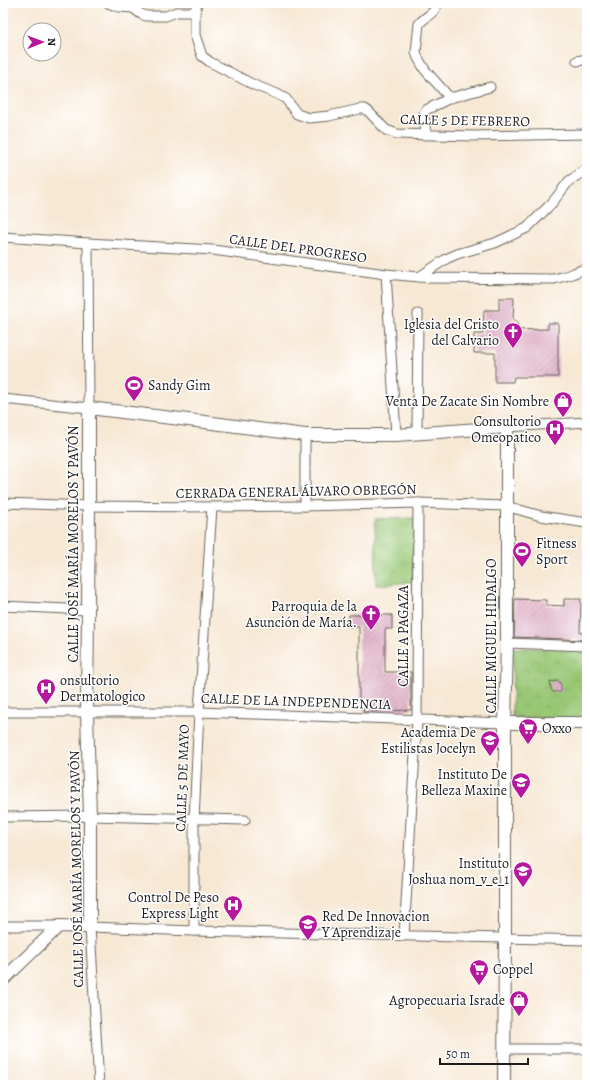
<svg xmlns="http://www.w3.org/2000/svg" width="590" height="1088" font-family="Alegreya,serif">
<defs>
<pattern id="park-crowns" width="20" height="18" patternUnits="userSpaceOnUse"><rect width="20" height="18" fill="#99c775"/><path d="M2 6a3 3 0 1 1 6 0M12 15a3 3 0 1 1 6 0" fill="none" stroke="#83aa65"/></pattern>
<pattern id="building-hatch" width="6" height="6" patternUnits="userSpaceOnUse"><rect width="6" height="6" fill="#e1b3c9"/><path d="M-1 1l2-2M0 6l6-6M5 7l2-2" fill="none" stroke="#c099ac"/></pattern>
</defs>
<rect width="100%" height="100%" fill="#fff"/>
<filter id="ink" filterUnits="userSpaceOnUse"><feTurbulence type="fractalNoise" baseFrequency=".025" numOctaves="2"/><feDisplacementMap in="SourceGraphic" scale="8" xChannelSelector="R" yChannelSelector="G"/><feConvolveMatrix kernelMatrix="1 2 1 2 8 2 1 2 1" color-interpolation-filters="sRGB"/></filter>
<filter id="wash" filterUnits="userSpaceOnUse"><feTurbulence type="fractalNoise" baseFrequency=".012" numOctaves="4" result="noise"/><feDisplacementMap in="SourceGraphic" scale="16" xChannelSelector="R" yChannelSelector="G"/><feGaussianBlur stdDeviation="0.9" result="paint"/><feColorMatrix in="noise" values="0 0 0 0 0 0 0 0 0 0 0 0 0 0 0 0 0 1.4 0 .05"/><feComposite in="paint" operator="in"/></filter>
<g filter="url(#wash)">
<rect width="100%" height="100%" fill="#f7e8d4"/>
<g fill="url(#park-crowns)" stroke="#5a7248">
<path d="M415 518 413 582 376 585 375 519Z"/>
<path d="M513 648 587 649V719L512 718Z"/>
</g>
<g id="blocks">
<g fill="url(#building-hatch)">
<path d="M499 298H514L513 321H517V330L548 329V323H558V377H514L513 382H495V353H474V334H483L484 310H499Z"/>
<path d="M515 599 546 600V605L564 606V599H581L580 633H587V640L514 637Z"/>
<path d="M349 615H392V629H385V672H411V710L363 712 364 702H359V627H349Z"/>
<path d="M558 681 561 684V692H553L551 689 550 682Z"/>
</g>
</g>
</g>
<g filter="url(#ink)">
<use href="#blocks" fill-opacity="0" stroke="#69635c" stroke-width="1"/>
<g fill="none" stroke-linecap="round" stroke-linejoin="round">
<defs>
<g id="minor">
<path d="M108 3 119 7 133 8 141 14 146 16H166L176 12H195"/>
<path d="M197 3 195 12V35L202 56 210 62 254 85 277 94 286 99 297 114 309 118 329 116 360 109H365L369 112 386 130 397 134 474 136 587 134"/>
<path d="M438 3C434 15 426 15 419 24L416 52 418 58 425 70 450 98"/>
<path d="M577 61 587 59"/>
<path d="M426 135 424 116V113L426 110 450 98 490 87"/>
<path d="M3 237 88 243 213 250 386 274 431 278 554 279 569 275 587 268"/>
<path d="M386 274 396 435"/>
<path d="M419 277 446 259 457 254 495 243 527 228 552 203 569 181 587 169"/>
<path d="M3 399 89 408 88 243"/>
<path d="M507 427 587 422"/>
<path d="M417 433 418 314"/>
<path d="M305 435V506"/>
<path d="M3 503 89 506 212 507 305 506 418 503 506 506 541 516 587 523"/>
<path d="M3 606 88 610"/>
<path d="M507 643 587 646"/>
<path d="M3 712H199L505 723"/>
<path d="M3 817 90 816 245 820"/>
<path d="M3 926H59"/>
<path d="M194 931V820L199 712 212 507"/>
<path d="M404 936 417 720 418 503"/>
<path d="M505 1049H587"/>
<path d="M99 1085 90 927 194 931 587 940"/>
</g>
<g id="tertiary">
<path d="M505 723H587"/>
<path d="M3 980 59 926 90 927V816L87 713 89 506V408L205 422 305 435H396L507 427V643L505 723V938L504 1085"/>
</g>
</defs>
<use href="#minor" stroke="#69635c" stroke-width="11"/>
<use href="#tertiary" stroke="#69635c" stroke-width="14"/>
<use href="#minor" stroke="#fff" stroke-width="9"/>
<use href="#tertiary" stroke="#fff" stroke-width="12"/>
</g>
</g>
<defs>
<symbol id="church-pin" viewBox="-11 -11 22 30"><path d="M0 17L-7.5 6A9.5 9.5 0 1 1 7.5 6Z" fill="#b5179e" stroke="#fff"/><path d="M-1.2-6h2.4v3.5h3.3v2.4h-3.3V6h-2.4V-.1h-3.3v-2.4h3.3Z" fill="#fff"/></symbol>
<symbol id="stadium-pin" viewBox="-11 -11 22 30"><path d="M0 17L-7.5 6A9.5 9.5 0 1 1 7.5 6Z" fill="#b5179e" stroke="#fff"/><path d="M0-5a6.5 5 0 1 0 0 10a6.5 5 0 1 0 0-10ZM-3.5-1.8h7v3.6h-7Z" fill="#fff"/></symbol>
<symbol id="shop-pin" viewBox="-11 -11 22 30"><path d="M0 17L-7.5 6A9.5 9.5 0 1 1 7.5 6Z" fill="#b5179e" stroke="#fff"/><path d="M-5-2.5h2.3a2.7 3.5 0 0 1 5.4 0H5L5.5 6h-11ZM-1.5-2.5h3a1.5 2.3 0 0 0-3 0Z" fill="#fff"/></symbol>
<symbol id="hospital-pin" viewBox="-11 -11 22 30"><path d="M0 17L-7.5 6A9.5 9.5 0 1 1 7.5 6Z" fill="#b5179e" stroke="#fff"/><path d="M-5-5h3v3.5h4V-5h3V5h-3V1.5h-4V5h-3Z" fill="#fff"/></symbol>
<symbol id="supermarket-pin" viewBox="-11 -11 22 30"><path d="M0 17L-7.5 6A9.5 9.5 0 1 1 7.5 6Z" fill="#b5179e" stroke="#fff"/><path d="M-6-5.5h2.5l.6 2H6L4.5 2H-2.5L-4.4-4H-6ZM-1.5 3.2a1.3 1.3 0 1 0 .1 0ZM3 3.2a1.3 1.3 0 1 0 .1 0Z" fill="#fff"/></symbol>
<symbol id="university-pin" viewBox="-11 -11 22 30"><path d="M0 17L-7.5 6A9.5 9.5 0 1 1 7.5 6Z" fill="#b5179e" stroke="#fff"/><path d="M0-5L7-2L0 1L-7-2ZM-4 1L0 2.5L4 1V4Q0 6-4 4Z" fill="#fff"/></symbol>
</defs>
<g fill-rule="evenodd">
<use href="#church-pin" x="502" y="321" width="22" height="30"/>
<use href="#stadium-pin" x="123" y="374" width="22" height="30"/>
<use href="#shop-pin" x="552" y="390" width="22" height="30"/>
<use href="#hospital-pin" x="544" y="418" width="22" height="30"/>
<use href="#stadium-pin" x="511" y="540" width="22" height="30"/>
<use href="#church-pin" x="360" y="603" width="22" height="30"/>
<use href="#hospital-pin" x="35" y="677" width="22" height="30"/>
<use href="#supermarket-pin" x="517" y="717" width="22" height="30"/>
<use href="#university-pin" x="479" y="729" width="22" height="30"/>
<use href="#university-pin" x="510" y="771" width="22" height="30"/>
<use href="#university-pin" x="512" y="860" width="22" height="30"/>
<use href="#hospital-pin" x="222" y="894" width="22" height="30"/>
<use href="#university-pin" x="297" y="913" width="22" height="30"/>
<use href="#supermarket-pin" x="468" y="958" width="22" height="30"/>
<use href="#shop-pin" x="508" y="989" width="22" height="30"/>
</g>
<g text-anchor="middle" stroke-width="3" stroke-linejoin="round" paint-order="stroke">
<g font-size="14" fill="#1c1c1c" stroke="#fff">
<text transform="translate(465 120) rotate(1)" y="5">CALLE 5 DE FEBRERO</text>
<text transform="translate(298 248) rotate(8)" y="5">CALLE DEL PROGRESO</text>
<text transform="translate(296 491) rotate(-1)" y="5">CERRADA GENERAL ÁLVARO OBREGÓN</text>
<text transform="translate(73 544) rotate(-90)" y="5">CALLE JOSÉ MARÍA MORELOS Y PAVÓN</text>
<text transform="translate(403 636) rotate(-90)" y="5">CALLE A PAGAZA</text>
<text transform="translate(491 636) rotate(-90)" y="5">CALLE MIGUEL HIDALGO</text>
<text transform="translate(296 701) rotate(2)" y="5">CALLE DE LA INDEPENDENCIA</text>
<text transform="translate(182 778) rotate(-88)" y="5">CALLE 5 DE MAYO</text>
<text transform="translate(76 869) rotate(-91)" y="5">CALLE JOSÉ MARÍA MORELOS Y PAVÓN</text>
</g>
<g font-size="14" fill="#1c1c1c" stroke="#fff" text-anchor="end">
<text x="499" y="329">Iglesia del Cristo<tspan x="499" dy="16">del Calvario</tspan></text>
<text x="148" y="390" text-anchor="start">Sandy Gim</text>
<text x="549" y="406">Venta De Zacate Sin Nombre</text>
<text x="541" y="426">Consultorio<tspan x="541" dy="16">Omeopatico</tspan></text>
<text x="536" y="548" text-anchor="start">Fitness<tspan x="536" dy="16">Sport</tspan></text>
<text x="357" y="611">Parroquia de la<tspan x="357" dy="16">Asunción de María.</tspan></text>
<text x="60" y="685" text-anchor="start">onsultorio<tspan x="60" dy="16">Dermatologico</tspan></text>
<text x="542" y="733" text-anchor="start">Oxxo</text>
<text x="476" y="737">Academia De<tspan x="476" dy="16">Estilistas Jocelyn</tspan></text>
<text x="507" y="779">Instituto De<tspan x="507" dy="16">Belleza Maxine</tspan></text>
<text x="509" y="868">Instituto<tspan x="509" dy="16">Joshua nom_v_e_1</tspan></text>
<text x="219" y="902">Control De Peso<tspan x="219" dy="16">Express Light</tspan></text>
<text x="322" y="921" text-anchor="start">Red De Innovacion<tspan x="322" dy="16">Y Aprendizaje</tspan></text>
<text x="493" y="974" text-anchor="start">Coppel</text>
<text x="505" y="1005">Agropecuaria Israde</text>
</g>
</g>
<rect width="590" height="1088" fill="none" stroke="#fff" stroke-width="16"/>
<g transform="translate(42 42) rotate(89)"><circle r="19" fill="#ffffff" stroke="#a4a4a4"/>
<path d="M0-3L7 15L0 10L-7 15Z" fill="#b5179e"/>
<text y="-6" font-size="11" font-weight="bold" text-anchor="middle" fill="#1c1c1c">N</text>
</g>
<path d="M440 1058v6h88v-6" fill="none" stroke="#1c1c1c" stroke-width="2"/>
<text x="446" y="1058" font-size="12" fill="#1c1c1c" stroke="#ffffff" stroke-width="3" paint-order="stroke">50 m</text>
</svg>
